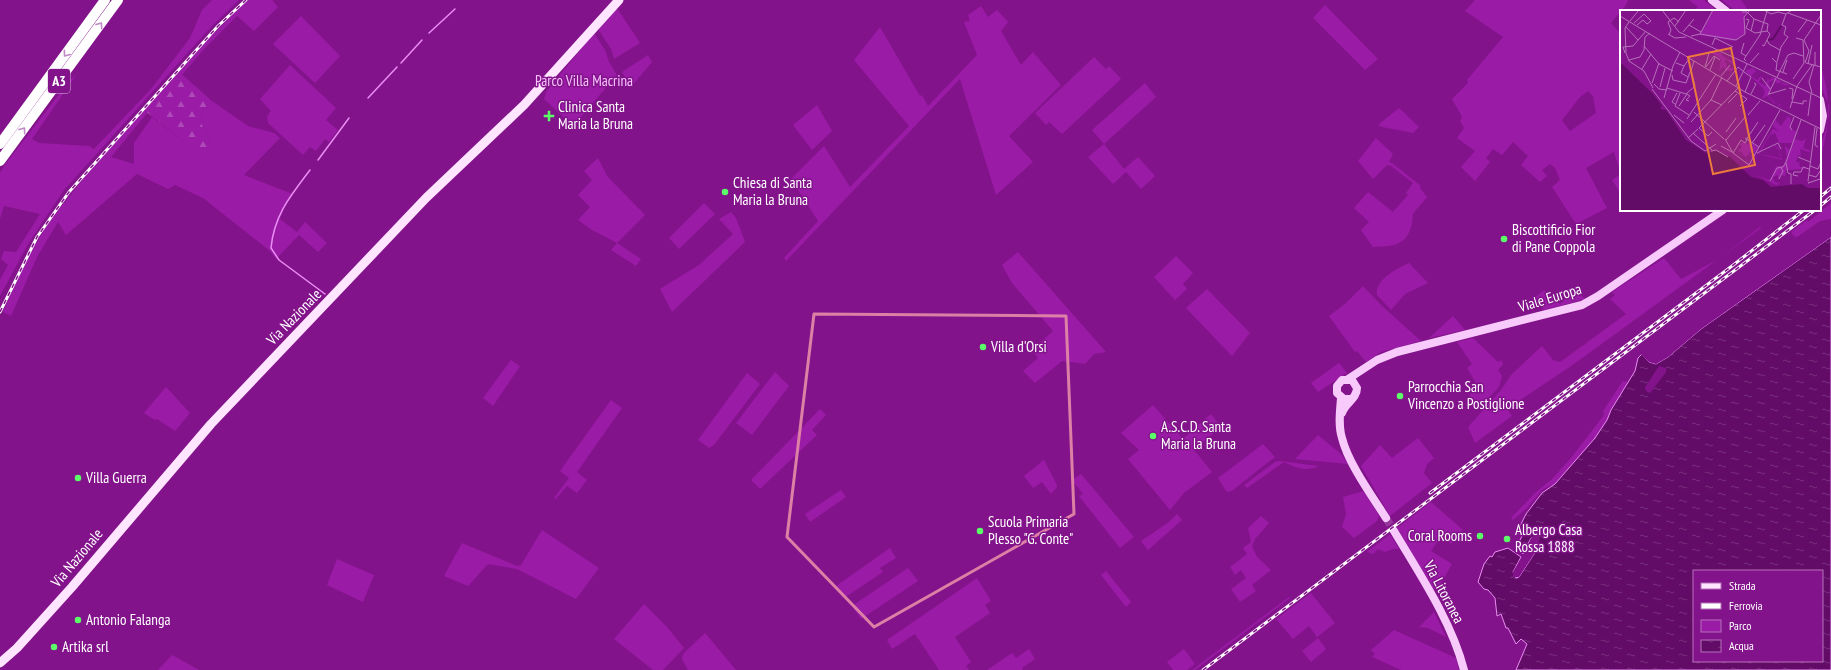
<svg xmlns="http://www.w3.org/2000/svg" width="1831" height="670" font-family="'PT Sans Narrow',sans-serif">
<defs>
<pattern id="forest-firs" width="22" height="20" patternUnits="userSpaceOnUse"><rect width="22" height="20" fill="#9a1ba6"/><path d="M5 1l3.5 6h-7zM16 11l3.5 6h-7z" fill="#ae49b8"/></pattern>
<pattern id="water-ripples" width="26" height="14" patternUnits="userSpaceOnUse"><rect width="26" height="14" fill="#620c68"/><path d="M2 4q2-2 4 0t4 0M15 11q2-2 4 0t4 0" fill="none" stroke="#7a307f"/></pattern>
</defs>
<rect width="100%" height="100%" fill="#83138b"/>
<g fill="#9a1ba6" fill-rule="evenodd">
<path d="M212 0H239L211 27 64 190 28 244 0 296V280L8 265 1 259 4 251 16 252 40 214 4 206 0 219V173L4 166 70 80 76 75 32 139 39 143 89 146 94 149 151 89 190 38 202 10Z"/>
<path d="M248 0H272L278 7 254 31 237 16 204 49 182 75 179 72 209 38Z"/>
<path d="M1475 0H1628L1626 5 1611 23 1621 34V194L1612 180 1621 174 1614 152 1586 168 1607 208 1576 224 1552 187 1560 180 1555 168 1550 164 1542 170 1547 176 1540 182 1521 165 1528 156 1513 142 1502 155 1493 149 1486 158 1490 162 1475 181 1461 167 1475 151 1457 138 1464 128 1460 121 1462 117 1452 99 1468 83 1467 80 1503 37 1465 11ZM1588 91 1593 96 1596 113 1570 131 1562 120 1580 97Z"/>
<path d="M1689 0H1704L1717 11H1694L1698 7Z"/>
<path d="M1722 0H1741L1749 11H1735Z"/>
<path d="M1325 5 1378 59 1365 70 1313 18Z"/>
<path d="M981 6 988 17 997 10 1008 22 1001 31 1021 65 1033 52 1061 85 1009 136 1033 162 996 195 960 79 786 261 784 258 818 221 791 179 824 146 850 187 909 126 854 60 880 27 920 96 922 95 928 106 977 55 964 22 970 21 968 15Z"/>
<path d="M617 8 640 43 614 59 611 49 598 29Z"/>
<path d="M301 16 340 56 315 83 273 44Z"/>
<path d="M594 33 605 50 609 62 617 75 573 126 544 99 546 92Z"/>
<path d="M648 55 652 62 631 87 622 72Z"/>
<path d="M1094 57 1106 69 1109 66 1121 79 1062 134 1049 122 1046 125 1035 113Z"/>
<path d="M1820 63C1831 97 1831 124 1820 159V145L1826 130 1829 115V105L1820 85Z"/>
<path d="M290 65 336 108 326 120 338 130 329 142 325 139 316 151 310 147 303 155 268 123 267 116 271 111 260 99Z"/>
<path d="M1145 83 1156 97 1104 144 1124 169 1138 157 1155 176 1141 189 1126 172 1113 184 1088 157 1104 144 1092 130Z"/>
<path d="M212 101 248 126 274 133 280 138 244 175 293 194 285 206 280 219 297 232 305 222 327 243 318 252 299 235 276 259 270 251 203 198 175 185 168 189 137 174 66 235 58 222 37 257 11 316 3 312 25 262 48 223 95 164 144 110 147 113 111 157 134 164V143L152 117 184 142 211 143 201 123 202 112Z"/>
<path d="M817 105 832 131 812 150 793 125Z"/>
<path d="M1399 108 1419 127 1413 133 1382 127 1378 125Z"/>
<path d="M1376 138 1393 154 1389 162 1392 163 1421 186 1420 188 1427 197C1423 202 1417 208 1413 214 1412 218 1413 223 1411 227 1405 247 1391 246 1373 247L1361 230 1369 222 1354 208 1368 192 1393 212 1408 195 1406 193 1413 183 1391 166 1387 165 1373 179 1358 161Z"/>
<path d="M598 158 607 176 645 215 617 243 641 259 636 266 611 250 617 243 592 230 578 220 590 207 578 195 592 180 584 171Z"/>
<path d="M704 203 715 214 679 249 669 238Z"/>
<path d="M1831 203V219L1820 221 1797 237 1794 236 1791 232 1807 220 1808 222Z"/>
<path d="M731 212 736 218 745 242 672 312 660 289 699 265 733 234 719 219Z"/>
<path d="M1760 227 1761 228 1574 364 1507 409 1512 416 1475 443 1468 427 1501 390 1511 375 1542 346 1553 360 1560 362 1626 314 1610 299 1615 295 1612 292 1664 258 1681 279 1717 260Z"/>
<path d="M1018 252 1106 352 1094 354 1085 364 1062 361 1035 383 1023 371 1038 358 1032 350 1053 331 1012 283 1002 265Z"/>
<path d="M1176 256 1193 273 1183 284 1187 289 1175 300 1154 277Z"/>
<path d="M1409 263 1428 283 1405 294 1391 310 1377 295C1374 280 1398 268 1409 263Z"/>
<path d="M1363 286 1382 306 1421 341 1381 352 1366 362 1357 351 1355 352 1329 316 1346 303Z"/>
<path d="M1207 289 1250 333 1232 356 1186 308Z"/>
<path d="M1576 289 1585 299 1544 310 1533 299 1544 290 1560 304Z"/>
<path d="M1453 316 1465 330 1429 338Z"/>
<path d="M1473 338 1498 362 1501 360 1503 364 1498 370 1502 376 1499 387 1477 410 1466 400 1477 385 1467 368 1472 364 1457 342Z"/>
<path d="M511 360 520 366 493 406 483 398Z"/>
<path d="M1339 363 1347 373 1318 392 1311 383Z"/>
<path d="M775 372 789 386 752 435 736 423Z"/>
<path d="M747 373 760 384 714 445 709 448 698 440Z"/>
<path d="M1623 381 1628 382 1611 410 1607 420 1595 438 1555 484 1543 489 1527 508 1513 520 1511 518 1535 493 1552 479 1571 458 1604 415 1603 411Z"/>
<path d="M166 387 190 413 175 431 157 419 155 420 144 413Z"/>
<path d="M611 400 622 408 577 472 587 480 577 493 567 486 556 499 554 498 569 478 560 471Z"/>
<path d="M1153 405 1183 439 1211 414 1221 427 1194 450 1212 472 1184 493 1170 510 1128 459 1139 450 1121 433Z"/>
<path d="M820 409 826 415 812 430 817 435 760 489 751 480Z"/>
<path d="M1318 435 1342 455 1348 464 1295 459Z"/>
<path d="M1418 438 1434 458 1427 464 1424 473 1432 483 1390 516 1361 466 1380 445 1392 458Z"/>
<path d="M1263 444 1275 457 1233 490 1229 492 1226 491 1218 478Z"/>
<path d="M1044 460 1057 485V487L1051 494 1042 482 1033 488 1024 476Z"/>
<path d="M1279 461 1319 466C1305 472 1297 468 1284 462L1247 488 1244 485 1275 462Z"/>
<path d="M1081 474 1134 537 1120 548 1079 496 1083 494 1072 480Z"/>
<path d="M841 490 846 497 810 522 805 514Z"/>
<path d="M1364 491 1379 516 1377 521 1354 538 1342 527 1346 514 1343 497Z"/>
<path d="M1431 502 1463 530 1451 544 1441 536 1431 551 1452 564 1438 588 1434 590 1397 528Z"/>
<path d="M1177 514 1182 520 1148 550 1141 541 1169 522Z"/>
<path d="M1261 516 1269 523 1255 539 1252 546 1257 557 1271 570 1252 585 1256 591 1240 602 1231 589 1246 578 1241 570 1235 575 1230 567 1247 554 1243 548 1251 542 1248 528Z"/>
<path d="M542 530 599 568 576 599 517 569 488 564 468 586 444 576 462 543 517 566 521 565Z"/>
<path d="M1390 534 1399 549H1393L1385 552 1378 549 1373 554 1367 552Z"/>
<path d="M890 548 896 558 880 568 883 572 844 598 836 586Z"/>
<path d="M337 559 374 575 363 602 327 585Z"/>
<path d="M908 568 918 581 861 619 852 606Z"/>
<path d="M1106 571 1131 602 1126 607 1101 575Z"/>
<path d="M977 578 991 601 985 605 990 613 955 637 971 662 966 666 969 670H939L915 634 892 649 887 640Z"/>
<path d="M1311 593 1335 623 1317 637 1309 626 1293 639 1276 619Z"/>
<path d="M1289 597 1290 598 1195 670H1192Z"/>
<path d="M644 604 667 627 684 648 663 670H653L614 639Z"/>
<path d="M1434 612 1446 637 1428 628 1419 627Z"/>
<path d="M1394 630 1456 658 1459 670H1401L1372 657 1375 654 1371 650Z"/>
<path d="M705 633 736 670H688L682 659 683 654Z"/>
<path d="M1318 638 1326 649 1311 662 1302 651Z"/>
<path d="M1029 649 1035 659 1022 668 1023 670H987L1012 653 1016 658Z"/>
<path d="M1184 649 1195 664 1187 670H1173L1167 662Z"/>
<path d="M172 655 199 670H158Z"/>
</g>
<path fill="url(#forest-firs)" d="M179 72 212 101 202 112 201 123 211 143 209 150 200 151 184 142 144 110Z"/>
<path fill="url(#water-ripples)" stroke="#ea8df4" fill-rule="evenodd" d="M1831 237V670H1516L1527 644 1521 639 1516 644 1508 628H1506L1501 614 1497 616 1495 598 1488 590 1484 589 1478 582 1484 564 1490 556 1492 557 1495 552 1508 548 1521 557 1513 572 1516 578 1519 577 1536 551 1538 536 1531 538 1523 554 1518 544 1522 536 1517 532 1526 514 1542 493 1555 484 1595 438 1607 420 1611 410 1635 371 1638 358 1642 354 1649 362 1656 364 1668 357 1701 329ZM1694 571H1822V661H1694Z"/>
<g fill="#83138b" fill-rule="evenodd">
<path d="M1831 235V237L1701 329 1668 357 1656 364 1649 362 1640 353 1643 352 1650 360 1656 362 1667 355 1700 327Z"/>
<path d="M1659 366 1666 368V372L1650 393 1646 391 1645 387Z"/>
<path d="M1534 536H1538L1540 539 1536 551 1519 577H1513V572L1527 548 1531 538ZM1534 538 1537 539 1534 550 1518 575H1515L1523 556 1525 555Z"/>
</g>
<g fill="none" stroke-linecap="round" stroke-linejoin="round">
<g stroke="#ea8df4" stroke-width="1.5">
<path d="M429 33 455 9"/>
<path d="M401 63 422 40"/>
<path d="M368 98 397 67"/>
<path d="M318 160 349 118"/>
<path d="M310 170C291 195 274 215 271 248L279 260 325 294"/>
</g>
<path stroke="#96369c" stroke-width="8" stroke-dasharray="8 4" stroke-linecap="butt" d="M1386 518 1394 531"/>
<g stroke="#f8c9fb" stroke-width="8">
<path d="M1712 0 1726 11"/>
<path d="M1820 100 1823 116 1820 130"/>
<path d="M1348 379 1377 360 1397 352 1582 305 1598 296 1723 210"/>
<path d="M1341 398C1340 411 1338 426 1342 438 1348 463 1372 496 1386 518"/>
<path d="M1342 413C1345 403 1357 399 1357 388L1352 380H1342L1337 386V393L1344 399H1351"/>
<path d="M1394 531C1419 573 1452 622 1464 670"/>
</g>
<path stroke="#ffe5ff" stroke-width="9" d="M0 663 17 648 72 587 211 424 426 198 524 105 619 0"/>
<g stroke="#fff" stroke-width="10">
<path d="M0 144 105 0"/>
<path d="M0 161 118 0"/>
</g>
<defs>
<g id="rail">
<path d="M1820 197 1831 188"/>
<path d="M1820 206 1831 197"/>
<path d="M0 312 37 237 69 192 218 26 246 0"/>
<path d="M1430 493 1732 266 1804 210"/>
<path d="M1203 670 1815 210"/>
</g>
</defs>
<use href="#rail" stroke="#fff" stroke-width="3"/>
<use href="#rail" stroke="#83138b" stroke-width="1.5" stroke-dasharray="4.5" stroke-linecap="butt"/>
</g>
<defs><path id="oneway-chevron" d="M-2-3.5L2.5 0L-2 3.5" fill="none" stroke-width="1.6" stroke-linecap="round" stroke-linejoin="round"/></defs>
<g stroke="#c189c5">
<use href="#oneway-chevron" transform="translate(100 25) rotate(-54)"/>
<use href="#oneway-chevron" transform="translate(66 54) rotate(126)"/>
<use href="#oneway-chevron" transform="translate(23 130) rotate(-54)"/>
</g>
<path fill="none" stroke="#dd80a5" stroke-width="3" stroke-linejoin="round" d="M814 314 1066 316 1074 514 874 627 787 537Z"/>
<g fill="#5bff68" stroke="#83138b" stroke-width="1.5">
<path d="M547 110h4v4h4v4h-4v4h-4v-4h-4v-4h4z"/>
<circle cx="725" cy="192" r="4"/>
<circle cx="1504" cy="239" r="4"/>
<circle cx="983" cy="347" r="4"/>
<circle cx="1400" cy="396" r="4"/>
<circle cx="1153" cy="436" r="4"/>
<circle cx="78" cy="478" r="4"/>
<circle cx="980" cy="531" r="4"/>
<circle cx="1480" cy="536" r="4"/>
<circle cx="1507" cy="539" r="4"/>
<circle cx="78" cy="620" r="4"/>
<circle cx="54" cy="647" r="4"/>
</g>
<g text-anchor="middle" stroke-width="3" stroke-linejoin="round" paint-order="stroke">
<rect fill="#83138b" stroke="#dab8dc" stroke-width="1" x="48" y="69" width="22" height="24" rx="3"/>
<g font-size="14" font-weight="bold" fill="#fff">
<text x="59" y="86">A3</text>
</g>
<g font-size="15" fill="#f7c2fc" stroke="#83138b">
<text x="584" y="86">Parco Villa Macrina</text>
</g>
<g font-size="15" fill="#fff" stroke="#83138b" text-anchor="start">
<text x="558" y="112">Clinica Santa<tspan x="558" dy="17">Maria la Bruna</tspan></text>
<text x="733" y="188">Chiesa di Santa<tspan x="733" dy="17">Maria la Bruna</tspan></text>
<text x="1512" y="235">Biscottificio Fior<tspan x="1512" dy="17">di Pane Coppola</tspan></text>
<text x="991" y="352">Villa d'Orsi</text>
<text x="1408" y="392">Parrocchia San<tspan x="1408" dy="17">Vincenzo a Postiglione</tspan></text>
<text x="1161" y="432">A.S.C.D. Santa<tspan x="1161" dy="17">Maria la Bruna</tspan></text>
<text x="86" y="483">Villa Guerra</text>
<text x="988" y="527">Scuola Primaria<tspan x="988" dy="17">Plesso "G. Conte"</tspan></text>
<text x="1515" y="535">Albergo Casa<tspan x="1515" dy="17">Rossa 1888</tspan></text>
<text x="1472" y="541" text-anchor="end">Coral Rooms</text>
<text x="86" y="625">Antonio Falanga</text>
<text x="62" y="652">Artika srl</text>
</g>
<g font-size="15" fill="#fff" stroke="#83138b">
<text transform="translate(1550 298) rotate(-17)" y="5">Viale Europa</text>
<text transform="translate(294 317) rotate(-46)" y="5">Via Nazionale</text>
<text transform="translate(77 558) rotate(-50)" y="5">Via Nazionale</text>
<text transform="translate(1444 592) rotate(62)" y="5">Via Litoranea</text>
</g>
</g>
<g transform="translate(1620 10)">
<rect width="201" height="201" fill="#83138b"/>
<path d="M93 0H131L124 6 126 23 114 31 79 25ZM90 42 102 43V46L114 52 116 49 114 56 106 49 104 53H107L106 57 114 58 112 61H106L103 56 99 62 101 49ZM133 58 136 61 131 66 137 70 141 66H142L139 72 145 76 148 68 149 71 153 67 171 76 160 74 164 73 160 72 158 74 153 70 148 73 151 78 148 86 156 93 160 94 163 97 160 95 157 99 159 94 154 93 147 86 142 89 145 82 143 78 125 61ZM168 106 171 109 170 119 177 122 175 129 182 131 186 129 183 138 189 140 191 143 180 139 181 146 178 145 176 152H179L180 157H185L184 159 166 160 165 167 161 164 158 170V165L153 167 154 171 160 174 156 175 135 165 152 171 151 169 156 156H163L167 148 165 136 170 140 172 133H159L155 123 150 125 139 144 155 147 161 149 159 140 154 136 158 134 155 136 159 138 162 150 138 144 131 155 128 156H125L132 153 153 119 159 122 153 116 155 110 161 116ZM124 132 128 134 130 132 139 137 130 154 128 155 125 151 130 153 132 148 130 145 133 146 135 142 131 141 126 147 122 144 118 146 123 143 118 141 122 137 119 134Z" fill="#9a1ba6"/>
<path d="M112 3 121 6 122 15 119 25 113 28 99 26 103 12H111Z" fill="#9a1ba6"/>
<path d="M0 52 33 84 42 96 40 99 46 100 66 130 86 143 96 141 110 147 131 167 143 170 151 177 182 174 188 178H201V201H0Z" fill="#620c68"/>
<path fill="none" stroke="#620c68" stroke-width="2" d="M148 30 153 29 161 16"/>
<path fill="none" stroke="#b571b9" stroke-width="1" d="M42 0 59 22 201 88M144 0 151 4 158 2 166 4M122 2H127L134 9 148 14 147 21M168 3 201 15M0 6 125 82 201 119M126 9 129 10 126 18 135 23 147 21 150 24 144 36 142 35M10 11 19 0M9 12 5 18 6 43 9 51 24 61 33 78M14 13 24 4 31 11 27 14 23 10 17 15M69 15 81 22M162 15 166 4 172 0M55 16 66 0M6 17 18 30M131 21 134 9M63 22 74 9M178 22 187 10M48 24 55 28 66 27M80 24 93 0M49 25 51 20 48 12 54 8 59 12M71 26 80 24 116 30 125 24 124 7 130 0M176 28 183 30 184 53M147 30 149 34 160 40M124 33 121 43 126 46M92 35 95 28 113 37M24 36 39 54 53 61M5 43 3 37 13 36 26 21M152 48 157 53 156 60 167 64M9 50 20 47 24 40 25 27 30 23M126 51 124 49 140 25 147 1M157 52 161 37 168 27 164 24 166 17 162 15M56 53 64 56 69 49M130 53 139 43M185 53 189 41 184 30 201 5M186 53 201 57M188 54 192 35M195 55V42M64 56 61 63 68 67M85 57 89 43M86 57 94 46 100 50M22 59 31 44M90 60 95 47M124 62 131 67 125 82M163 62 167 50M52 65 53 70 66 73 70 62M101 66 110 55M157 67 168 45 174 43 183 46M142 68 150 79M173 69 184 53M107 71 118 57 124 62M32 73 39 53M34 74 39 79 47 80M116 76 127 54M40 77 45 58M47 78 66 84 75 76 71 61 74 51M169 78 173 79 172 89M32 79 71 131 85 141 96 134M115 81 127 89 120 96M60 83 55 96 69 105M192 83 189 72 194 55M67 84 70 86 66 90 69 91M131 84 136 74 134 73M149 84 166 79M148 85 156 68M44 88 53 56 60 42M91 90 102 95M172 92 183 94V91H187M108 93 117 84M55 94 52 92 57 83M59 96 67 84M170 98 177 76 192 55M74 102 104 129M54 105 64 113M128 105 140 91M188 106 191 84M67 109 96 64M71 112 91 90 102 67M197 118 195 135 198 137M172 120 170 117 174 107M92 122 88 126 79 118 118 78M106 122 116 108M73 123 92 140M68 128 78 119M125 128 139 137M105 129 113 143 129 155 160 100M106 130 126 106M126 130 138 112M132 133 145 115M101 136 112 142M91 141 96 140 108 147M113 143 121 130 125 133 127 130M137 143 158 133 161 139M178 147 190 152M166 153 168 163 171 164V174M190 156 198 159 201 152M189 165 196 167 201 160M178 166 173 165 174 162H181L183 157 189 159M159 169 163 161 161 158M150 171 157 158 163 157 166 152 181 110M188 171 195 117M190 172 188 173 200 169 201 171"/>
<path fill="#ed7a3d" fill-opacity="0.15" stroke="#ed7a3d" stroke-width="2" d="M111 38 135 155 93 164 68 47Z"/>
<rect width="201" height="201" fill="none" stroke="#fff" stroke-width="2"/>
</g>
<rect x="1693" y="570" width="130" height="92" fill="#83138b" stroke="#b571b9"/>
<rect x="1701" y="583" width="20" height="6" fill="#ffe5ff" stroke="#b571b9"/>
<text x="1729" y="590" font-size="12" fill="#ffffff">Strada</text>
<rect x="1701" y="603" width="20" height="6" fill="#ffffff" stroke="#b571b9"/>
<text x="1729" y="610" font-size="12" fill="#ffffff">Ferrovia</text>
<rect x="1701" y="620" width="20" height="12" fill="#9a1ba6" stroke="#b571b9"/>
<text x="1729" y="630" font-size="12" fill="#ffffff">Parco</text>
<rect x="1701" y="640" width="20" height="12" fill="url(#water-ripples)" stroke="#b571b9"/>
<text x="1729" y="650" font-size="12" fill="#ffffff">Acqua</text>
</svg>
